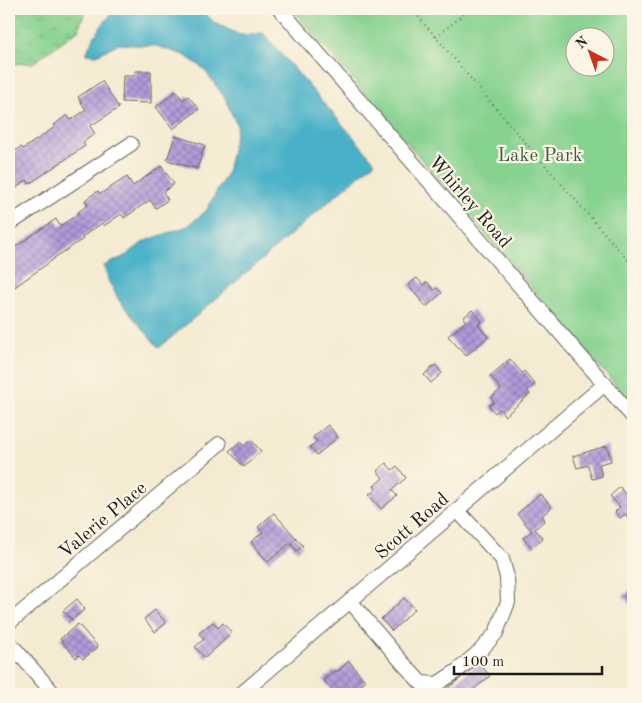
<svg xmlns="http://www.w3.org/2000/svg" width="642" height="703" font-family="'Old Standard TT',serif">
<defs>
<pattern id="wetland-marsh" width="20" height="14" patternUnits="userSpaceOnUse" patternTransform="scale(1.25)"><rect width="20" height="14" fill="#86d28f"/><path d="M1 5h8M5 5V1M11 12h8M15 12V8" fill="none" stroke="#73b47b"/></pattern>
<pattern id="building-cross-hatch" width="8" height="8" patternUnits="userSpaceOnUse" patternTransform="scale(1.25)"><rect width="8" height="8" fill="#b29ada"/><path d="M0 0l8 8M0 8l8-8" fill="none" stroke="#907db0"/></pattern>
</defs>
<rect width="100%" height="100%" fill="#fcf5e5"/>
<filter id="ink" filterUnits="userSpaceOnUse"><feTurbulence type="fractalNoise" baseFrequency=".02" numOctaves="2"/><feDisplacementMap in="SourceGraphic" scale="10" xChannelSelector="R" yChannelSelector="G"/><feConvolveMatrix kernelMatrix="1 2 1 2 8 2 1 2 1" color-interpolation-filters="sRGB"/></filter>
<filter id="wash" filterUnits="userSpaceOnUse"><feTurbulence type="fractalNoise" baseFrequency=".0096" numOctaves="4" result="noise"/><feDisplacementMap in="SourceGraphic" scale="20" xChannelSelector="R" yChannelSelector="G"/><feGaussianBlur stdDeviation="1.12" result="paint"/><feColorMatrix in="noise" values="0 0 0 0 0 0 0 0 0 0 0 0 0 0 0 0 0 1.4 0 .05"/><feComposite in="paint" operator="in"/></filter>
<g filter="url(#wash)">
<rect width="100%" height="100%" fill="#f4ebd2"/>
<path fill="url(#wetland-marsh)" stroke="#517756" d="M9 9H86L78 30 33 63 9 64Z"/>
<path fill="#86d28f" stroke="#517756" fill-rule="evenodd" d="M292 9H633V405ZM574 38H604V68H574Z"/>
<path fill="#48b1c7" stroke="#326672" d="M116 9H201L215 23 240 35 263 33 375 162 159 348 120 302 109 282 104 266 125 256 145 241 188 226 206 211 227 173 237 126 225 98 203 68 184 55 156 46 117 44 97 55 86 54C94 35 102 24 116 9Z"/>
<g id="blocks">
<g fill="url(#building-cross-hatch)">
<path d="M135 71H151V103L122 102 123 76H135Z"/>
<path d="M102 81 119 108 90 126 95 134 83 142 85 146 29 184 27 180 9 193V155L21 147 23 149 55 127 54 125 67 115 71 120 86 110 78 97Z"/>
<path d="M176 91 183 100 188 96 199 109 173 129 156 107Z"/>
<path d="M175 136 205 145 197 169 167 160Z"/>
<path d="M161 166 174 184 163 192 168 200 156 208 150 200 124 218 121 214 104 226 102 223 82 237 83 239 54 258V259L9 291V251L56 219 60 226 78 214V212L88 205 85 200 98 191 100 194 127 177 133 186Z"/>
<path d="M417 278 423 285 427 282 434 290 437 288 442 293 426 307 408 285Z"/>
<path d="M472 310 482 321 478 325 488 337 466 356 448 336 466 321 463 318Z"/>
<path d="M510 359 522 373 524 371 535 384 527 391 530 394 505 416 500 409 495 413 489 406 494 402 491 398 501 389 490 376Z"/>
<path d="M435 365 442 373 431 383 424 375Z"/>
<path d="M328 425 338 437 317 455 310 447 317 441 313 437Z"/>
<path d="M251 440 261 451 244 467 229 451 240 442 244 446Z"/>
<path d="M607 446 611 461 599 464 602 476 592 479 588 465 577 468 573 456Z"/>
<path d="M386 463 392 470 397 466 406 478 392 490 397 496 381 509 369 495 376 489 374 486 383 478 377 471Z"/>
<path d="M620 487 633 502V524L625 514 620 518 615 512 620 507 610 496Z"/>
<path d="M540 494 552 507 542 516 545 520 535 529 543 538 532 548 523 538 532 531 517 514Z"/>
<path d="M274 513 303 546 297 551 290 543 268 562 251 542 263 532 258 527Z"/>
<path d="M633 587V609L623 596Z"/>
<path d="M404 598 415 609 392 631 381 619Z"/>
<path d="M77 599 85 609 72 620 63 611Z"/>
<path d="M155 610 166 623 155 632 144 619Z"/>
<path d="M213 622 218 628 223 623 232 633 205 658 195 647 204 639 199 633Z"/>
<path d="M78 624 98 647 83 659 79 655 76 658 60 639Z"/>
<path d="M349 661 365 681 361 685 365 690 360 694H336L323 680 335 670 337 672Z"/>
<path d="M479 663 490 676 468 694H441Z"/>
</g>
</g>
</g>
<g filter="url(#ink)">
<use href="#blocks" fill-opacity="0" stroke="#68645c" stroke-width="1"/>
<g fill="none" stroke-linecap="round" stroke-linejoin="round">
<defs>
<g id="minor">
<path d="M280 9 633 417"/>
<path d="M9 224 131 144"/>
<path d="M350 601 401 661 421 683 437 684 457 671 481 650 496 633 508 602 507 577 502 559 457 510"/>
<path d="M9 623 219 444"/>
<path d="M9 642 54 694"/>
<path d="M241 694 605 384"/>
</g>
</defs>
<use href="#minor" stroke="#68645c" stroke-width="16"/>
<g stroke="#68645c" stroke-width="2" stroke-dasharray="1 4" stroke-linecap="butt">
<path d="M412 9 516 132 633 266"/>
<path d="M436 37 470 9"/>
</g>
<use href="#minor" stroke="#fff" stroke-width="14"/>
</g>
</g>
<g text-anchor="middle" stroke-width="4.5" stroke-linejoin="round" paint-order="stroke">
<g font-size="19" fill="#415c44" stroke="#fcf5e5">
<text x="540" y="161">Lake Park</text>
</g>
<g font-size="19" fill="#1c1c1c" stroke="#fcf5e5">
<text transform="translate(471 201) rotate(49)" y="7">Whirley Road</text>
<text transform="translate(102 519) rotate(-40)" y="7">Valerie Place</text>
<text transform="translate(411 525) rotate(-41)" y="7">Scott Road</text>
</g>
</g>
<rect width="642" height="703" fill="none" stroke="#fcf5e5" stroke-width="30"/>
<g transform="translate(590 52) rotate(319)"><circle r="24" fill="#fcf5e5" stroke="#a29e95"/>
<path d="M0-4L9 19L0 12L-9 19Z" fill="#c8321e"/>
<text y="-8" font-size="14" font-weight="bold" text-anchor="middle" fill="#1c1c1c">N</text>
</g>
<path d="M454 666v8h148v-8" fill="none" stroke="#1c1c1c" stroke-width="2.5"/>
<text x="462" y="666" font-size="15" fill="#1c1c1c" stroke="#fcf5e5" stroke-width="4" paint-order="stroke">100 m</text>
</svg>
